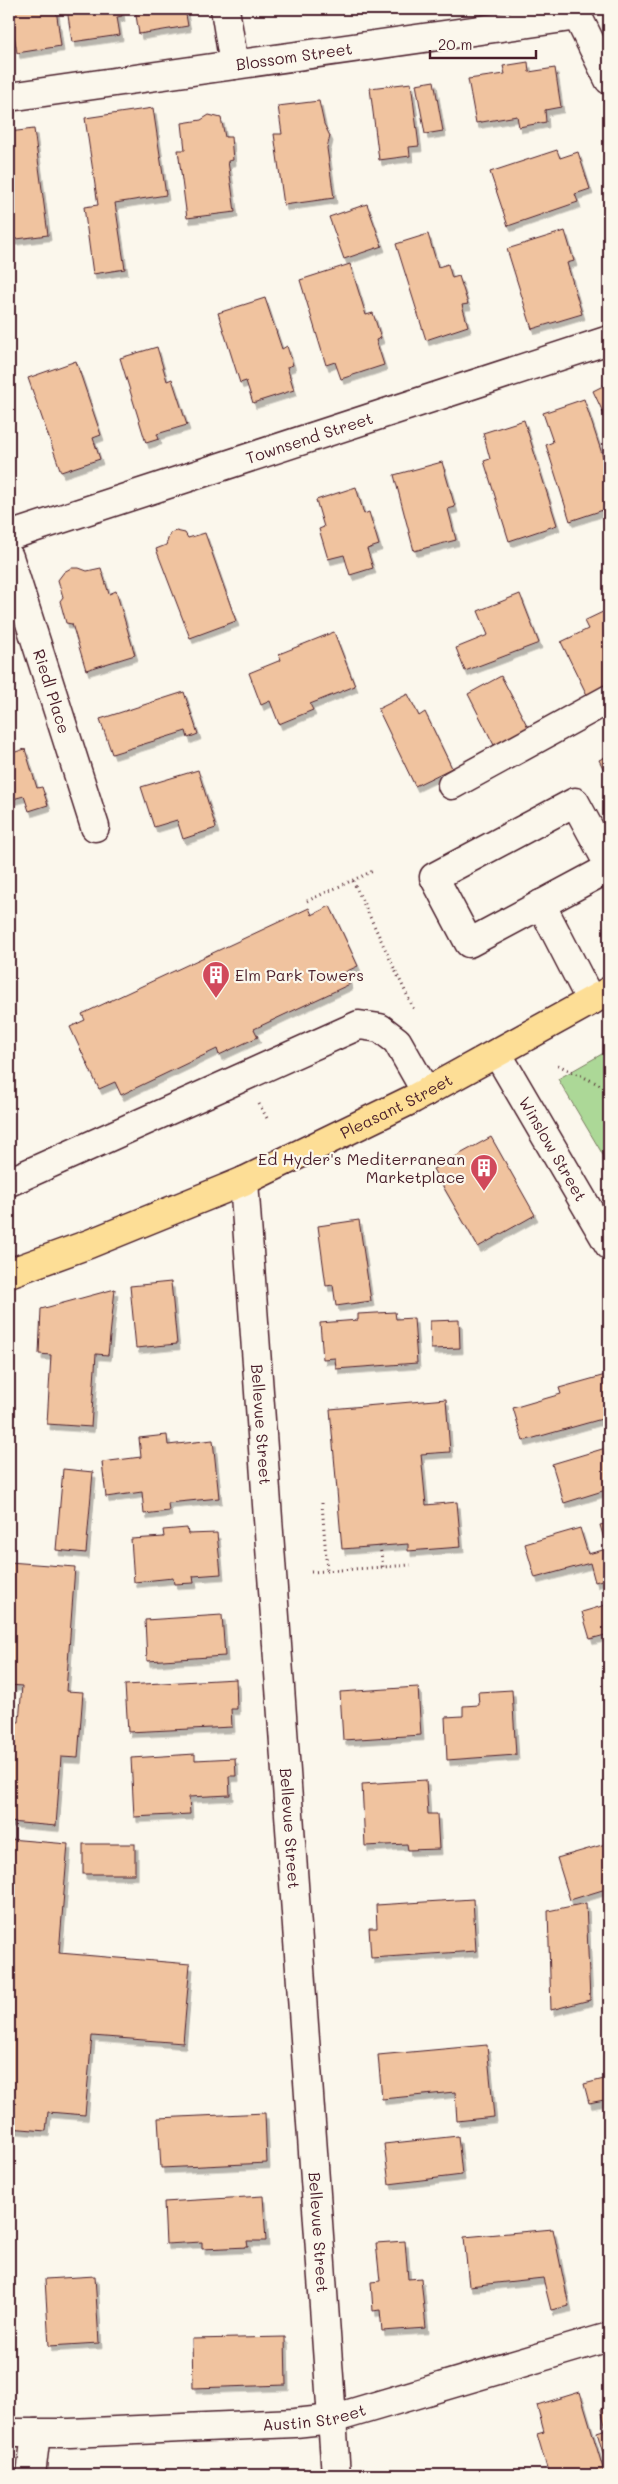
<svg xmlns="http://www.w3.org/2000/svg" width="618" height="2484" font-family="Mali,sans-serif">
<defs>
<filter id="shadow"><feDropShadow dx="3" dy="5.5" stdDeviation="0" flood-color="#0004"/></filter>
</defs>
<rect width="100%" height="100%" fill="#fbf7ec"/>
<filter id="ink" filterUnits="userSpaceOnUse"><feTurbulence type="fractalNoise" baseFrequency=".02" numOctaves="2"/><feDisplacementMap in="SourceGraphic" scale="10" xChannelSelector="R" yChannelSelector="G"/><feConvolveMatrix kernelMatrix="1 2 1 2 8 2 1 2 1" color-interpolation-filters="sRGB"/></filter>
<g filter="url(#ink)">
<path fill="#acd897" stroke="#7b7c61" d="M609 1050V1165L558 1079Z"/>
<g fill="#f0c39f" stroke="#4a1f2b" filter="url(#shadow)">
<path d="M9 9H56L61 46 17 53 13 29H9Z"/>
<path d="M67 9H121L122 16 117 17 120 35 72 42Z"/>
<path d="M135 9H185L188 26 139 34Z"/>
<path d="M528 62 529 72 555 68 561 107 545 110 546 122 519 127 517 116 476 123 468 79 505 74 503 66Z"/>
<path d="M434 81 443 131 425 134 416 84Z"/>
<path d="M411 83 419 146 409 147 410 156 379 160 370 88Z"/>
<path d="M319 101 324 124 330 136 327 148 334 198 284 205 274 134H282L278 106Z"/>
<path d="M153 108 166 195 115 203 125 269 93 274 84 207 98 205 85 118Z"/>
<path d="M209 115 221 118 225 137H231L233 160 228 161 235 212 187 218 178 150H185L182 123 201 120Z"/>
<path d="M34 129 48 235 9 240V132Z"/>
<path d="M557 150 560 158 578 152 590 189 575 194 578 202 508 226 490 172Z"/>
<path d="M367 204 382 246 344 259 329 217Z"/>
<path d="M565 231 574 261 567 263 582 314 532 329 507 249Z"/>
<path d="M428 234 438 267 448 264 452 278 459 276 468 304 462 305 468 326 426 340 396 244Z"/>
<path d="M350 264 366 315 373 313 381 338 376 340 384 365 341 379 335 362 326 365 300 280Z"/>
<path d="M265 298 282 349 287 346 293 365 287 367 294 390 253 403 246 381 240 383 218 313Z"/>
<path d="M157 347 167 381 172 379 187 425 157 434 159 439 146 443 120 358Z"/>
<path d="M76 361 101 435 93 438 100 459 61 472 28 378Z"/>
<path d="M609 383V425L593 391Z"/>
<path d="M584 399 609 475V508L570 521 546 445 553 442 543 413Z"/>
<path d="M524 420 557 525 509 541 484 461 490 459 483 433Z"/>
<path d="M442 462 455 507 448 509 456 540 414 551 394 475Z"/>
<path d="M356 487 364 514 369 512 379 545 367 549 373 568 350 575 344 555 328 559 319 529 324 527 316 500Z"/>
<path d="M176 531 185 533 188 538 205 533 236 621 190 638 156 549 166 545 170 533Z"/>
<path d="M71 568H79L87 571 101 568 109 594 116 591 135 655 86 670 72 624 66 623 60 601 63 597 58 580 64 572Z"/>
<path d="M520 594 539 643 465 671 456 648 488 635 478 611Z"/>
<path d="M609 609V684L587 695 561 642 588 629 584 621Z"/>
<path d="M334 632 355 686 310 704 313 710 279 724 270 701 261 705 249 673 281 660 279 654Z"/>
<path d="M501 676 531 733 497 751 468 694Z"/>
<path d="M184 692 198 734 188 738 186 731 112 754 100 719Z"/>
<path d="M408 694 419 716 425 712 452 768 415 786 378 709Z"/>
<path d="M25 749 37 788 42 787 48 805 29 811 24 796 9 800V754Z"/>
<path d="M609 755V780L599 760Z"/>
<path d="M198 770 216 828 183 839 177 820 154 827 141 787Z"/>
<path d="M330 906 358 966 345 972 350 984 254 1029 258 1037 219 1055 217 1049 121 1095 115 1082 99 1089 70 1027 85 1020 82 1014 309 908 312 915Z"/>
<path d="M491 1137 535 1215 478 1247 433 1169Z"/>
<path d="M359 1220 371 1301 336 1306 333 1285 326 1286 318 1226Z"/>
<path d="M171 1282 177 1344 136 1348 130 1286Z"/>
<path d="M115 1289 108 1355 96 1354 91 1427 47 1424 51 1355 39 1354 41 1309Z"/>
<path d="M395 1312 396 1319 414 1318 417 1363 336 1369 335 1358 323 1359 320 1323 358 1320V1314Z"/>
<path d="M459 1320 460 1348 431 1349 430 1321Z"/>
<path d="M609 1374V1417L523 1441 513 1408 561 1394 559 1388Z"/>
<path d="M446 1399 450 1452 421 1454 426 1505 457 1502 461 1547 408 1551V1544L342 1549 330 1409Z"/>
<path d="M167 1435 168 1445 213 1440 219 1498 168 1503 169 1511 144 1514 142 1492 106 1497 102 1462 141 1457 139 1438Z"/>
<path d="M609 1447V1489L564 1503 552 1464Z"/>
<path d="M63 1469 93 1472 86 1553 56 1550Z"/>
<path d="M609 1523V1578L595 1582 590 1563 535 1578 525 1544 580 1528 588 1554 607 1549 600 1525Z"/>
<path d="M187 1528 188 1534 217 1533 221 1574 193 1576 194 1583 174 1584 173 1578 134 1582 131 1539 164 1537 163 1530Z"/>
<path d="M9 1562 75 1567 66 1691 83 1692 78 1758 61 1757 56 1826 9 1822V1721L19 1722 22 1686 9 1685Z"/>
<path d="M609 1604V1634L590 1639 582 1612Z"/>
<path d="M222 1615 225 1656 147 1661 145 1620Z"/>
<path d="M236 1679 237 1709H231L232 1727 128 1732 125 1685Z"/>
<path d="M418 1687 421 1735 343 1740 340 1692Z"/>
<path d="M512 1690 516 1755 447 1760 445 1717 463 1716V1706L479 1705 478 1692Z"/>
<path d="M195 1754V1760L235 1758 236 1776H229L230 1795 189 1797 190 1814 134 1817 131 1758Z"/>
<path d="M426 1780 428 1814H437L439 1849 408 1850 407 1844 365 1846 362 1784Z"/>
<path d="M9 1839 68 1844 59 1953 190 1964 183 2043 92 2036 85 2115 48 2112 46 2131 9 2128Z"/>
<path d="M609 1843V1888L570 1900 557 1858Z"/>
<rect x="83" y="1844" width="52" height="30"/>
<path d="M473 1899 476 1951 371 1958 369 1928H377L376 1905Z"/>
<path d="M586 1903 590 2000 551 2010 548 1911Z"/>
<path d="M487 2045 494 2117 457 2121 455 2092 382 2099 378 2055Z"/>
<path d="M608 2078 609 2099 589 2103 584 2084Z"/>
<path d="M265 2113 267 2163 161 2168 158 2118Z"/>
<path d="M458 2136 462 2175 389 2184 384 2144Z"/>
<path d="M263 2196 266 2241H247L248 2247 202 2249V2242L166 2244 164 2202Z"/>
<path d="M553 2229 569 2306 551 2310 543 2278 469 2286 464 2237Z"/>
<path d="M405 2241 408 2279 421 2278 426 2328 382 2331 380 2310 373 2311 371 2282 380 2281 376 2243Z"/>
<path d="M95 2276 99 2343 49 2346 45 2279Z"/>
<path d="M285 2337 286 2385 193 2388 192 2339Z"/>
<path d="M580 2392 605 2475H549L537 2434 544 2432 537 2405Z"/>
<path d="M609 2406V2475L597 2432 606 2429 601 2409Z"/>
</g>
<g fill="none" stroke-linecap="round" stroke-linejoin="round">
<defs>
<g id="minor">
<path d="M225 9 234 65"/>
<path d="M574 9 609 80"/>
<path id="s1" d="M9 97 578 16"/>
<path id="s2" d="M9 536 609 340"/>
<path id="s3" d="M9 557 95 827"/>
<path d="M452 785 609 699"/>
<path d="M609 865 575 802 434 877 469 943 609 868"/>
<path d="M541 904 591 1001"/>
<path id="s4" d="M497 1053 609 1245"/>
<path id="s5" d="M244 1181 336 2475"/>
<path d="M9 1182 359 1025 380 1028 397 1041 426 1092"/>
<path id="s6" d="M9 2433H70L295 2423 332 2419 609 2337"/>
<path d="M31 2475 36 2433"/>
</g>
<g id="major">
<path id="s7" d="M9 1273 89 1244 244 1181 413 1099 609 991"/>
</g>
</defs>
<use href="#minor" stroke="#4a1f2b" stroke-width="31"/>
<use href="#major" stroke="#4a1f2b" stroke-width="31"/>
<g stroke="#4a1f2b" stroke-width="3" stroke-dasharray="1 4" stroke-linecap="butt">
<path d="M353 881 415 1012"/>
<path d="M307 901 373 871"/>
<path d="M558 1065 609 1089"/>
<path d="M259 1104 268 1120"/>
<path d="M322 1503 327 1571"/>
<path d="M380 1546 383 1567"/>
<path d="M311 1572 411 1565"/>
</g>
<use href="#minor" stroke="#fbf7ec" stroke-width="28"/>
<use href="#major" stroke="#fdde96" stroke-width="28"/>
</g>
</g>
<defs>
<symbol id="building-pin" viewBox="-11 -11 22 30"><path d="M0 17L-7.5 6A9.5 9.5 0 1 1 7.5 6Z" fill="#d1495b" stroke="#fbf7ec"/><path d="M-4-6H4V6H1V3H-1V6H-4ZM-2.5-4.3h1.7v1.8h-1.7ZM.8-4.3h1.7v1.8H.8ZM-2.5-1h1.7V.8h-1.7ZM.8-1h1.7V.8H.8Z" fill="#fff"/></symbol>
</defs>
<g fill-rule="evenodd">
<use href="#building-pin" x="200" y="959" width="32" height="43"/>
<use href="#building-pin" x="468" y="1152" width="32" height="43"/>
</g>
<g text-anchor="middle" stroke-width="4.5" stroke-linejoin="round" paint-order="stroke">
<g font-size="16" fill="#4a1f2b" stroke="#fbf7ec">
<text dy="6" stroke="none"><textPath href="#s1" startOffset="288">Blossom Street</textPath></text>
<text dy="6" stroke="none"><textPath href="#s2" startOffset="316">Townsend Street</textPath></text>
<text dy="6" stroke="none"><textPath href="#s3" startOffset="141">Riedl Place</textPath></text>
<text dy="6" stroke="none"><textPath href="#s7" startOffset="422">Pleasant Street</textPath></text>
<text dy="6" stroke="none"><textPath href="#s4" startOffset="111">Winslow Street</textPath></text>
<text dy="6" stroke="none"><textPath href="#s5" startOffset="244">Bellevue Street</textPath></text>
<text dy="6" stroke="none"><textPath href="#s5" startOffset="649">Bellevue Street</textPath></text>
<text dy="6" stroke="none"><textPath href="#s5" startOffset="1054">Bellevue Street</textPath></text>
<text dy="6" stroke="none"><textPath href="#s6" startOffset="306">Austin Street</textPath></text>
</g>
<g font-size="16" fill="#4a1f2b" stroke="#fbf7ec" text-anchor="start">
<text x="235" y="981">Elm Park Towers</text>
<text x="465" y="1165" text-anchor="end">Ed Hyder's Mediterranean<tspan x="465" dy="18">Marketplace</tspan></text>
</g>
</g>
<rect width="618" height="2484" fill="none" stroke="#fbf7ec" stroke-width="30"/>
<rect x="15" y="15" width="588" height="2454" fill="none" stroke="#4a1f2b" stroke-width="2" filter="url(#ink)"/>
<path d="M430 50v8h106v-8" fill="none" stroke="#4a1f2b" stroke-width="2.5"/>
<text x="438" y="50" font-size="15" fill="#4a1f2b" stroke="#fbf7ec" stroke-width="4" paint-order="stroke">20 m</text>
</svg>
